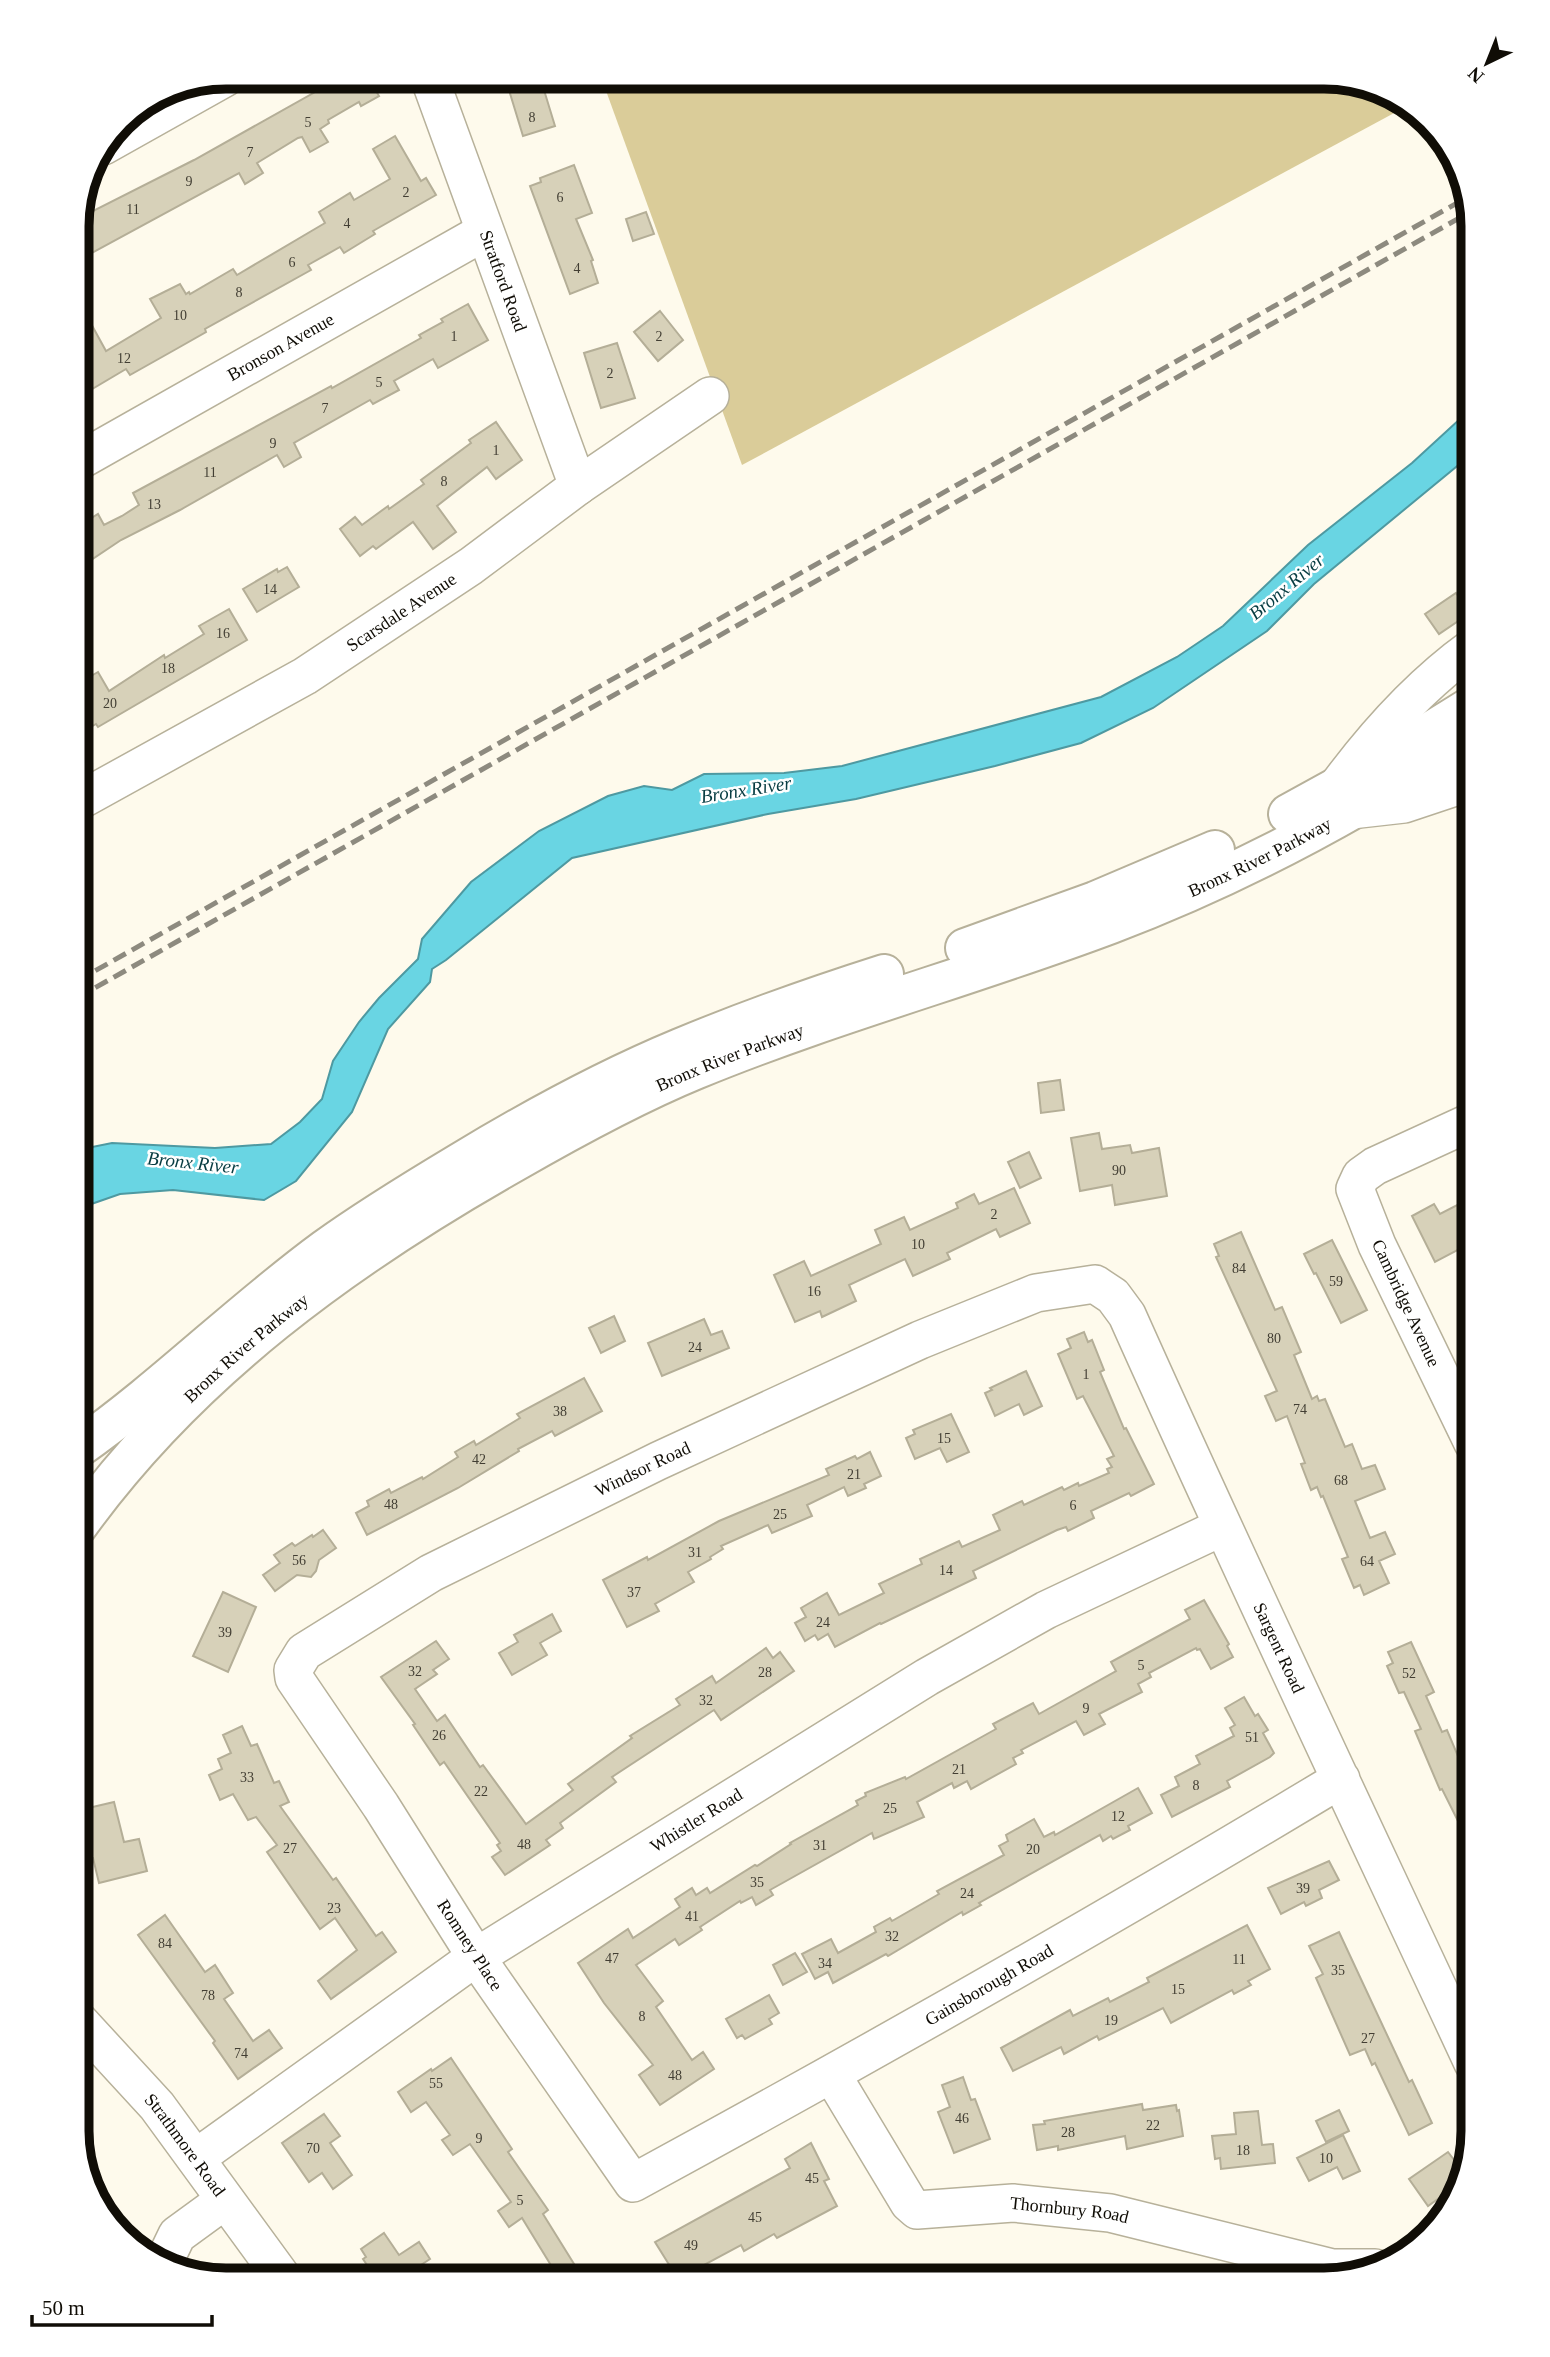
<svg xmlns="http://www.w3.org/2000/svg" width="1550" height="2357" font-family="Georgia,serif">
<rect width="100%" height="100%" fill="#fefaec"/>
<path fill="#dacc99" d="M601 77H1334L1406 102 1409 105 742 465Z"/>
<path fill="#69d5e3" stroke="#4e99a1" stroke-width="2" d="M1473 407V453L1314 584 1267 631 1153 708 1081 743 995 766 856 799 768 814 572 858 446 960 432 969 430 982 388 1029 352 1112 296 1181 264 1200 173 1190 120 1194 77 1209V1150L112 1143 215 1148 271 1144 300 1122 322 1099 333 1061 359 1022 379 998 418 959 422 939 471 882 539 831 608 796 644 786 672 790 704 774 784 773 842 766 1101 697 1177 657 1223 626 1308 545 1412 463Z"/>
<g fill="#d7d1b9" stroke="#b4ae97" stroke-width="2">
<path d="M342 77H368L379 96 361 106 359 102 328 120 329 123 320 129 328 142 310 152 302 137 298 138 257 163 263 173 245 184 239 173 77 261V219L194 160Z"/>
<path d="M505 77H540L555 126 523 136Z"/>
<path d="M395 136 421 181 426 178 436 195 373 231 375 234 344 253 340 247 308 265 311 270 205 329 206 332 178 348 130 375 126 369 77 398V298L106 351 161 318 150 299 180 284 186 294 189 292 190 294 233 269 237 275 325 223 319 212 350 193 354 200 390 179 373 149Z"/>
<path d="M574 165 592 213 576 219 593 260 591 261 598 283 570 294 530 186 541 182 540 178Z"/>
<path d="M646 212 654 234 633 241 626 219Z"/>
<path d="M468 304 488 340 438 368 433 359 394 381 399 390 373 404 370 400 294 443 301 457 284 467 277 455 180 510 121 540 88 562 77 545V527L98 514 104 525 122 516 139 505 133 493 331 386 332 388 421 338 419 335 443 322 441 319Z"/>
<path d="M660 311 683 340 658 361 634 332Z"/>
<path d="M617 343 635 398 601 408 584 353Z"/>
<path d="M496 422 522 460 496 479 487 467 437 506 456 532 433 549 413 522 376 549 373 546 360 556 340 529 355 517 362 525 388 506 389 509 424 484 421 480 471 443 469 440Z"/>
<path d="M287 567 299 587 257 612 243 589 277 569 278 572Z"/>
<path d="M1456 593 1470 613 1439 634 1425 614Z"/>
<path d="M229 609 247 640 98 727 96 724 77 735V684L98 672 109 691 164 655 165 658 204 634 199 626Z"/>
<path d="M1060 1080 1064 1110 1041 1113 1038 1083Z"/>
<path d="M1099 1133 1102 1149 1130 1145 1132 1153 1159 1148 1167 1196 1115 1205 1112 1185 1080 1191 1071 1138Z"/>
<path d="M1029 1152 1041 1178 1020 1188 1008 1162Z"/>
<path d="M1014 1188 1030 1223 1000 1237 996 1229 947 1253 950 1259 913 1276 905 1259 849 1285 856 1301 822 1317 820 1311 795 1322 774 1275 804 1261 811 1276 881 1244 875 1230 904 1217 910 1230 958 1208 956 1203 974 1194 979 1204Z"/>
<path d="M1473 1197V1242L1435 1262 1412 1216 1434 1204 1440 1214Z"/>
<path d="M1241 1232 1275 1310 1282 1307 1301 1352 1294 1355 1312 1399 1317 1396 1319 1401 1325 1399 1345 1447 1352 1444 1362 1469 1375 1465 1385 1489 1355 1501 1370 1538 1385 1532 1395 1554 1379 1561 1389 1583 1364 1595 1360 1585 1354 1588 1342 1559 1348 1557 1323 1496 1321 1497 1317 1487 1311 1490 1301 1464 1305 1463 1287 1416 1276 1421 1265 1396 1277 1391 1216 1257 1219 1256 1214 1244Z"/>
<path d="M1332 1240 1367 1310 1341 1323 1316 1273 1314 1274 1304 1254Z"/>
<path d="M614 1316 625 1341 601 1353 589 1328Z"/>
<path d="M704 1319 711 1335 722 1331 729 1348 662 1376 648 1343Z"/>
<path d="M1084 1332 1088 1342 1092 1340 1104 1370 1100 1372 1124 1429 1126 1428 1154 1484 1131 1496 1129 1493 1091 1511 1094 1518 1068 1531 1066 1527 1057 1530 973 1571 976 1578 881 1624 880 1623 835 1647 828 1634 818 1640 815 1635 805 1641 795 1623 806 1617 801 1608 827 1593 839 1615 884 1593 879 1584 922 1564 920 1559 959 1541 962 1547 1000 1530 993 1515 1022 1501 1024 1505 1062 1487 1064 1490 1078 1483 1079 1486 1109 1473 1107 1469 1112 1467 1107 1459 1114 1456 1083 1396 1077 1399 1058 1354 1071 1348 1067 1339Z"/>
<path d="M1026 1371 1042 1406 1024 1415 1019 1404 995 1416 985 1393 992 1390 990 1388Z"/>
<path d="M584 1378 602 1411 555 1436 552 1431 518 1449 519 1451 458 1488 367 1535 356 1513 369 1506 367 1501 389 1489 391 1493 422 1477 423 1479 458 1457 455 1452 474 1441 476 1445 520 1418 517 1414Z"/>
<path d="M951 1414 969 1452 947 1462 940 1448 915 1459 906 1438 915 1434 913 1430Z"/>
<path d="M870 1452 881 1476 864 1484 866 1488 848 1496 844 1487 807 1505 812 1516 772 1533 768 1525 721 1546 723 1549 710 1557 711 1559 688 1572 694 1582 655 1604 659 1611 627 1627 603 1580 647 1557 648 1560 719 1521 829 1475 826 1469 855 1456 857 1459Z"/>
<path d="M323 1530 336 1548 319 1560 316 1571 311 1577 297 1575 275 1591 263 1575 280 1563 274 1555 292 1543 295 1546 312 1535 313 1537Z"/>
<path d="M223 1592 256 1607 228 1672 193 1656Z"/>
<path d="M1204 1600 1229 1644 1227 1646 1233 1657 1211 1669 1200 1649 1197 1650 1196 1648 1149 1673 1151 1677 1138 1684 1142 1692 1099 1714 1105 1724 1084 1735 1076 1721 1021 1750 1023 1753 1013 1758 1016 1764 971 1789 967 1781 954 1788 952 1783 917 1802 924 1817 874 1839 872 1833 770 1890 773 1895 756 1905 752 1897 741 1903 740 1901 700 1927 702 1930 679 1945 675 1939 636 1965 663 2001 656 2007 692 2060 703 2052 714 2069 660 2105 639 2075 653 2065 604 2003 578 1963 628 1929 633 1938 680 1907 675 1899 692 1888 696 1895 707 1888 710 1893 755 1865 757 1866 791 1844 790 1843 858 1805 856 1801 866 1796 865 1793 905 1777 906 1779 996 1729 993 1724 1033 1703 1039 1714 1116 1671 1111 1662 1190 1619 1185 1610Z"/>
<path d="M552 1614 561 1631 540 1643 547 1655 512 1675 499 1653 518 1642 514 1635Z"/>
<path d="M436 1641 449 1659 433 1670 437 1674 415 1689 437 1721 445 1715 480 1767 483 1765 526 1824 573 1790 568 1784 632 1738 630 1736 680 1705 676 1699 712 1676 716 1683 766 1648 773 1658 780 1652 794 1671 721 1720 714 1710 612 1777 616 1782 560 1823 563 1828 546 1840 550 1845 505 1875 492 1857 501 1851 497 1845 500 1843 444 1762 440 1765 413 1725 415 1724 381 1677Z"/>
<path d="M1411 1642 1434 1692 1426 1696 1442 1732 1447 1730 1460 1761 1473 1756V1851L1442 1789 1440 1790 1415 1731 1421 1729 1404 1692 1399 1693 1387 1666 1393 1663 1388 1652Z"/>
<path d="M1244 1697 1255 1716 1258 1714 1268 1730 1263 1733 1274 1753 1270 1757 1227 1781 1230 1787 1172 1817 1161 1795 1179 1786 1175 1777 1200 1764 1196 1756 1234 1736 1230 1728 1235 1725 1225 1708Z"/>
<path d="M242 1726 251 1746 257 1744 274 1783 279 1781 289 1802 280 1806 333 1880 336 1878 376 1936 382 1932 396 1952 331 1999 318 1981 357 1950 335 1918 320 1929 267 1852 277 1845 256 1817 248 1820 233 1794 220 1800 209 1775 222 1769 218 1759 231 1753 223 1735Z"/>
<path d="M1138 1788 1152 1813 1128 1826 1130 1830 1113 1839 1111 1836 1103 1841 1100 1835 979 1903 981 1905 963 1915 962 1912 888 1956 886 1954 833 1983 828 1972 815 1979 802 1954 831 1939 838 1953 876 1932 874 1927 890 1918 892 1921 939 1894 937 1891 1004 1855 999 1846 1008 1841 1006 1835 1034 1819 1044 1837 1054 1832 1055 1835Z"/>
<path d="M114 1802 124 1842 139 1839 147 1871 99 1883 93 1858 85 1859 80 1840 91 1837 84 1809Z"/>
<path d="M1329 1861 1339 1880 1319 1890 1322 1898 1306 1906 1304 1902 1281 1914 1268 1888Z"/>
<path d="M165 1915 205 1972 215 1965 233 1993 224 1999 253 2041 269 2030 282 2048 238 2079 213 2043 215 2041 138 1935Z"/>
<path d="M1247 1925 1270 1969 1248 1981 1251 1985 1234 1994 1232 1990 1171 2023 1163 2008 1099 2040 1097 2036 1064 2054 1061 2047 1013 2071 1001 2048 1070 2010 1073 2016 1108 1998 1110 2002 1149 1982 1147 1978Z"/>
<path d="M1339 1932 1409 2082 1412 2080 1432 2123 1409 2135 1375 2063 1372 2065 1365 2049 1350 2055 1316 1978 1323 1974 1309 1946Z"/>
<path d="M795 1953 807 1972 783 1985 773 1965Z"/>
<path d="M769 1995 779 2013 769 2019 772 2024 745 2039 742 2035 737 2038 726 2019Z"/>
<path d="M451 2058 512 2149 508 2152 548 2210 543 2214 584 2280H560L522 2218 509 2227 498 2211 511 2202 470 2144 453 2155 442 2140 450 2135 426 2102 411 2112 398 2092 431 2069 432 2071Z"/>
<path d="M963 2077 971 2100 975 2099 990 2139 954 2153 938 2112 950 2107 942 2085Z"/>
<path d="M1142 2104 1143 2110 1176 2105 1177 2111 1179 2110 1183 2136 1127 2149 1125 2136 1058 2150V2146L1037 2150 1033 2125 1045 2124 1044 2121Z"/>
<path d="M1339 2110 1349 2131 1326 2142 1316 2121Z"/>
<path d="M1258 2111 1262 2145 1273 2144 1275 2163 1221 2169 1220 2158 1215 2159 1212 2136 1236 2134 1234 2113Z"/>
<path d="M324 2114 340 2136 330 2143 352 2175 333 2189 322 2173 309 2182 282 2143Z"/>
<path d="M1343 2135 1360 2171 1343 2179 1337 2167 1309 2181 1297 2158Z"/>
<path d="M811 2143 829 2179 824 2181 837 2206 777 2238 774 2234 744 2251 741 2245 678 2279 655 2242 790 2168 785 2159Z"/>
<path d="M1448 2152 1461 2169 1456 2186 1428 2206 1409 2179Z"/>
<path d="M384 2233 399 2255 419 2242 430 2259 398 2280H377L363 2259 366 2257 361 2249Z"/>
</g>
<g fill="none" stroke-linecap="round" stroke-linejoin="round">
<defs>
<g id="minor">
<path id="s1" d="M429 77 578 486"/>
<path d="M103 146 226 77"/>
<path id="s2" d="M77 462 484 232"/>
<path d="M1336 788C1375 735 1420 685 1473 647"/>
<path id="s3" d="M77 802 305 676 471 566 578 486 710 396"/>
<path d="M1351 810 1404 804 1473 781"/>
<path d="M1473 1443 1377 1245 1355 1189 1361 1176 1375 1166 1473 1121"/>
<path id="s4" d="M1341 1779C1108 1919 872 2053 633 2183L476 1957 381 1806 294 1678 293 1670 304 1652 431 1573 658 1461 920 1340 1036 1293 1095 1284 1113 1296 1127 1315C1239 1566 1357 1814 1473 2063"/>
<path id="s5" d="M77 2019 157 2106 284 2280"/>
<path id="s6" d="M832 2075 909 2203 917 2210 1013 2203 1110 2213 1332 2268H1375"/>
<path id="s7" d="M196 2158 476 1957 927 1677 1046 1610 1222 1527"/>
<path d="M164 2262 177 2235 225 2200"/>
</g>
<g id="highway">
<path d="M1288 814 1375 766 1473 705"/>
<path d="M965 948 1095 901 1215 850"/>
<path d="M77 1449C164 1388 239 1312 325 1249 368 1218 414 1190 459 1163 530 1120 603 1080 680 1048 747 1020 815 996 884 974"/>
<path id="s8" d="M77 1527C189 1371 347 1257 513 1163 572 1129 632 1096 695 1070 831 1014 973 976 1111 924 1238 876 1360 810 1473 736"/>
</g>
</defs>
<use href="#minor" stroke="#b7b19a" stroke-width="40"/>
<use href="#highway" stroke="#b7b19a" stroke-width="42"/>
<use href="#minor" stroke="#fff" stroke-width="37"/>
<use href="#highway" stroke="#fff" stroke-width="38"/>
<g stroke="#8d8a7f" stroke-width="5" stroke-dasharray="14 7" stroke-linecap="butt">
<path d="M77 981 1466 198"/>
<path d="M77 998 1470 212"/>
</g>
</g>
<g text-anchor="middle" stroke-width="5" stroke-linejoin="round" paint-order="stroke">
<g font-size="14" fill="#423e33">
<text x="532" y="122">8</text>
<text x="308" y="127">5</text>
<text x="250" y="157">7</text>
<text x="189" y="186">9</text>
<text x="406" y="197">2</text>
<text x="560" y="202">6</text>
<text x="133" y="214">11</text>
<text x="347" y="228">4</text>
<text x="292" y="267">6</text>
<text x="577" y="273">4</text>
<text x="239" y="297">8</text>
<text x="180" y="320">10</text>
<text x="454" y="341">1</text>
<text x="659" y="341">2</text>
<text x="124" y="363">12</text>
<text x="610" y="378">2</text>
<text x="379" y="387">5</text>
<text x="325" y="413">7</text>
<text x="273" y="448">9</text>
<text x="496" y="455">1</text>
<text x="210" y="477">11</text>
<text x="444" y="486">8</text>
<text x="154" y="509">13</text>
<text x="270" y="594">14</text>
<text x="223" y="638">16</text>
<text x="168" y="673">18</text>
<text x="110" y="708">20</text>
<text x="1119" y="1175">90</text>
<text x="994" y="1219">2</text>
<text x="918" y="1249">10</text>
<text x="1239" y="1273">84</text>
<text x="1336" y="1286">59</text>
<text x="814" y="1296">16</text>
<text x="1274" y="1343">80</text>
<text x="695" y="1352">24</text>
<text x="1086" y="1379">1</text>
<text x="1300" y="1414">74</text>
<text x="560" y="1416">38</text>
<text x="944" y="1443">15</text>
<text x="479" y="1464">42</text>
<text x="854" y="1479">21</text>
<text x="1341" y="1485">68</text>
<text x="391" y="1509">48</text>
<text x="1073" y="1510">6</text>
<text x="780" y="1519">25</text>
<text x="695" y="1557">31</text>
<text x="299" y="1565">56</text>
<text x="1367" y="1566">64</text>
<text x="946" y="1575">14</text>
<text x="634" y="1597">37</text>
<text x="823" y="1627">24</text>
<text x="225" y="1637">39</text>
<text x="1141" y="1670">5</text>
<text x="415" y="1676">32</text>
<text x="765" y="1677">28</text>
<text x="1409" y="1678">52</text>
<text x="706" y="1705">32</text>
<text x="1086" y="1713">9</text>
<text x="439" y="1740">26</text>
<text x="1252" y="1742">51</text>
<text x="959" y="1774">21</text>
<text x="247" y="1782">33</text>
<text x="1196" y="1790">8</text>
<text x="481" y="1796">22</text>
<text x="890" y="1813">25</text>
<text x="1118" y="1821">12</text>
<text x="524" y="1849">48</text>
<text x="820" y="1850">31</text>
<text x="290" y="1853">27</text>
<text x="1033" y="1854">20</text>
<text x="757" y="1887">35</text>
<text x="1303" y="1893">39</text>
<text x="967" y="1898">24</text>
<text x="334" y="1913">23</text>
<text x="692" y="1921">41</text>
<text x="892" y="1941">32</text>
<text x="165" y="1948">84</text>
<text x="612" y="1963">47</text>
<text x="1239" y="1964">11</text>
<text x="825" y="1968">34</text>
<text x="1338" y="1975">35</text>
<text x="1178" y="1994">15</text>
<text x="208" y="2000">78</text>
<text x="642" y="2021">8</text>
<text x="1111" y="2025">19</text>
<text x="1368" y="2043">27</text>
<text x="241" y="2058">74</text>
<text x="675" y="2080">48</text>
<text x="436" y="2088">55</text>
<text x="962" y="2123">46</text>
<text x="1153" y="2130">22</text>
<text x="1068" y="2137">28</text>
<text x="479" y="2143">9</text>
<text x="313" y="2153">70</text>
<text x="1243" y="2155">18</text>
<text x="1326" y="2163">10</text>
<text x="812" y="2183">45</text>
<text x="520" y="2205">5</text>
<text x="755" y="2222">45</text>
<text x="691" y="2250">49</text>
</g>
<g font-size="18" fill="#100d06" stroke="#fff">
<text dy="6" stroke="none"><textPath href="#s1" startOffset="217">Stratford Road</textPath></text>
<text dy="6" stroke="none"><textPath href="#s2" startOffset="234">Bronson Avenue</textPath></text>
<text dy="6" stroke="none"><textPath href="#s3" startOffset="376">Scarsdale Avenue</textPath></text>
<text dy="6" stroke="none"><textPath href="#s8" startOffset="1381">Bronx River Parkway</textPath></text>
<text dy="6" stroke="none"><textPath href="#s8" startOffset="814">Bronx River Parkway</textPath></text>
<text transform="translate(1406 1303) rotate(65)" y="6">Cambridge Avenue</text>
<text dy="6" stroke="none"><textPath href="#s8" startOffset="247">Bronx River Parkway</textPath></text>
<text dy="6" stroke="none"><textPath href="#s4" startOffset="1838">Windsor Road</textPath></text>
<text dy="6" stroke="none"><textPath href="#s4" startOffset="2740">Sargent Road</textPath></text>
<text dy="6" stroke="none"><textPath href="#s7" startOffset="604">Whistler Road</textPath></text>
<text transform="translate(470 1945) rotate(57)" y="6">Romney Place</text>
<text transform="translate(989 1985) rotate(-30)" y="6">Gainsborough Road</text>
<text dy="6" stroke="none"><textPath href="#s5" startOffset="166">Strathmore Road</textPath></text>
<text dy="6" stroke="none"><textPath href="#s6" startOffset="313">Thornbury Road</textPath></text>
</g>
<g font-size="19" font-style="italic" fill="#073c42" stroke="#fff">
<text transform="translate(1286 586) rotate(-40)" y="7">Bronx River</text>
<text transform="translate(746 789) rotate(-9)" y="7">Bronx River</text>
<text transform="translate(193 1162) rotate(6)" y="7">Bronx River</text>
</g>
</g>
<path d="M0 0H1550V2357H0ZM226 89H1324A137 137 0 0 1 1461 226V2131A137 137 0 0 1 1324 2268H226A137 137 0 0 1 89 2131V226A137 137 0 0 1 226 89Z" fill="#fff" fill-rule="evenodd"/>
<path fill="none" stroke="#100d06" stroke-width="9" d="M226 89H1324A137 137 0 0 1 1461 226V2131A137 137 0 0 1 1324 2268H226A137 137 0 0 1 89 2131V226A137 137 0 0 1 226 89Z"/>
<g transform="translate(1487 63) rotate(223)" stroke="#ffffff" stroke-width="5" paint-order="stroke">
<path d="M0-5L12 26L0 18L-12 26Z" fill="#100d06"/>
<text y="-10" font-size="19" font-weight="bold" text-anchor="middle" fill="#100d06">N</text>
</g>
<path d="M32 2315v10h180v-10" fill="none" stroke="#100d06" stroke-width="3.5"/>
<text x="42" y="2315" font-size="21" fill="#100d06" stroke="#ffffff" stroke-width="5" paint-order="stroke">50 m</text>
</svg>
